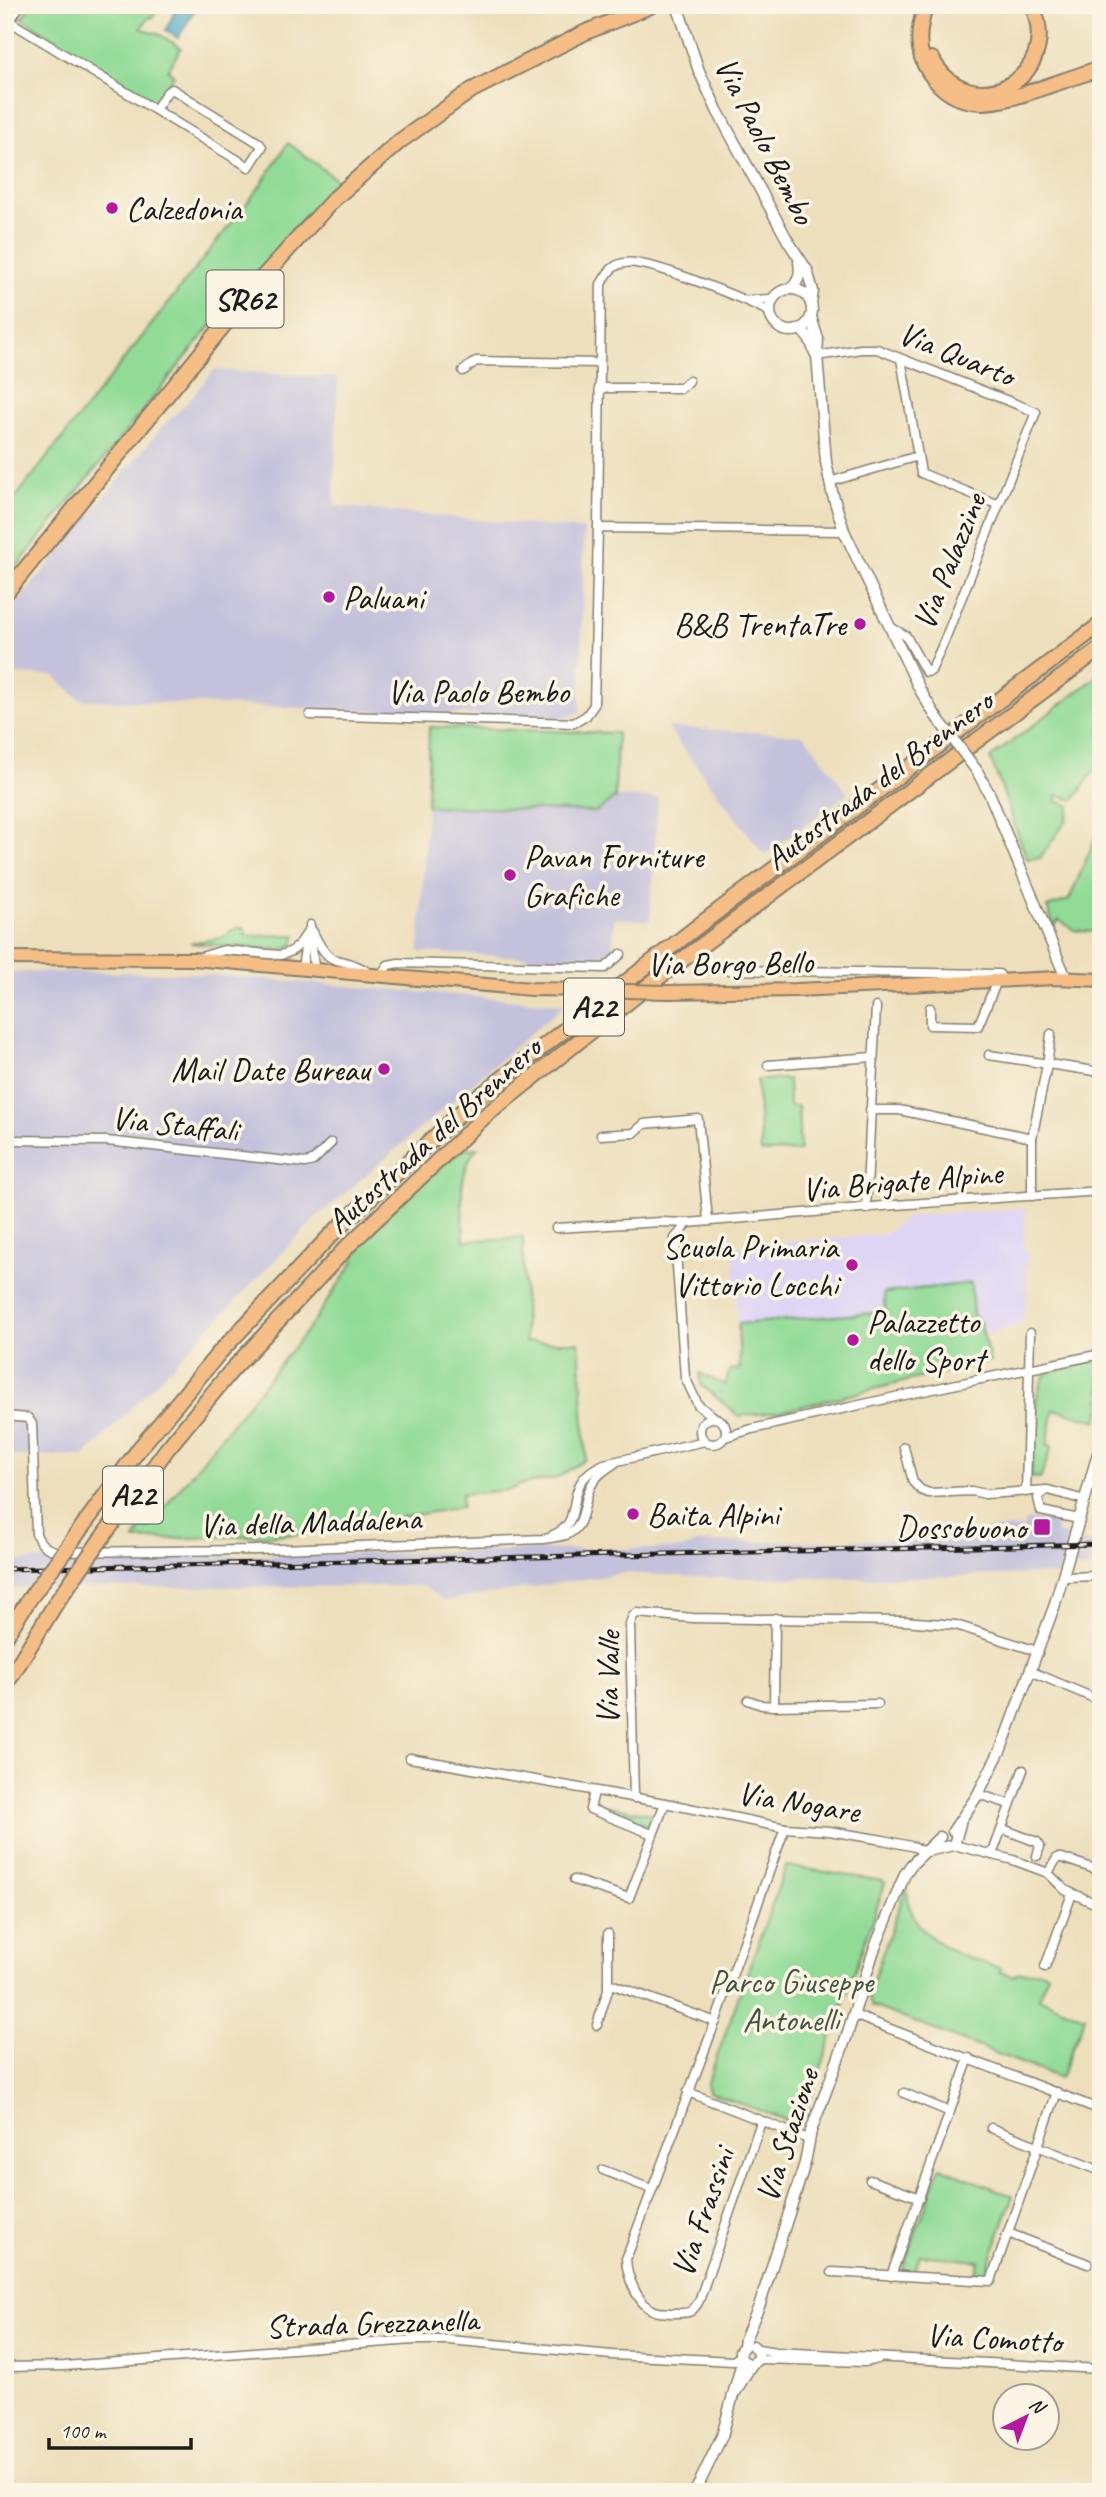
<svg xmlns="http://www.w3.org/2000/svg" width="1106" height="2497" font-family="Caveat,sans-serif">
<rect width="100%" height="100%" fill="#fcf5e5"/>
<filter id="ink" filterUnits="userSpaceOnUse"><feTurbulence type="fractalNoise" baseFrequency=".0143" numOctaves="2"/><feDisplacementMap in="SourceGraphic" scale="14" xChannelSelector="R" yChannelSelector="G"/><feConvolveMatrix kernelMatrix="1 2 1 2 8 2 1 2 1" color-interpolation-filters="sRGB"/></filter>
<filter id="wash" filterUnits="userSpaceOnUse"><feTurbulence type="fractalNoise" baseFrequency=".00686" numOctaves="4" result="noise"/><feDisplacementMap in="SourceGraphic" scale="28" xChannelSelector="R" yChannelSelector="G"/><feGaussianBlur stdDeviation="1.57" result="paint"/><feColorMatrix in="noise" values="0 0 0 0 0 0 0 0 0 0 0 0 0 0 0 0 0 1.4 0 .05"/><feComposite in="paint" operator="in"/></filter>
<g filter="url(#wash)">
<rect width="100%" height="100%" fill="#eddfbc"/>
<path fill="#ded5f5" d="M1025 1208 1024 1247 1027 1251 1026 1301 1022 1324 983 1334 980 1322 973 1315 971 1284 884 1293 885 1312 738 1324 733 1247 791 1241 882 1235 909 1216Z"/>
<g fill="#c3c1db">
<path d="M214 370 338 378 334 506 584 530 580 712 565 718 89 700 79 699 55 676 12 674 5 682V618L161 428 185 405Z"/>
<path d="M667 727 804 735 848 793 764 855Z"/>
<path d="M616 797 658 798 650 921 614 918 612 958 606 961 419 952 427 807 597 813Z"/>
<path d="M5 972 187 973 565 1004 315 1219 85 1456H5Z"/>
<path d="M1051 1519H1056L1057 1534H1067V1544L1059 1576 1045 1574 881 1578H719L625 1573 444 1601 423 1586 5 1588V1561L592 1549H682L696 1543 984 1538V1529L1024 1528V1522L1029 1520Z"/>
<path d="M1080 1542H1101V1568L1074 1569Z"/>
</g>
<g fill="#92db97" stroke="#577c5a" stroke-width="2">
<path d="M30 5H162L152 18 150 16 141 28 152 33 156 32 181 48 168 70 174 75 159 98 152 102 22 18Z"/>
<path d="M288 143 337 180 224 310 5 581V511L258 189Z"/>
<path d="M1101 674V760L1074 800 1057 795 1056 801 1070 806 1066 821 1040 858 1027 859C1014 826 1004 791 990 758Z"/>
<path d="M429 727 617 733 615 798 596 812 427 806Z"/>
<path d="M1101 825V933L1074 930 1059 920 1054 926 1047 907 1069 900Z"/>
<path d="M238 928H245L246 936 296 935 293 945 282 950 190 943 220 938Z"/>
<path d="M788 1079 789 1106H798L800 1151 761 1152 757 1080Z"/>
<path d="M465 1147 468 1149 477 1148C455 1174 463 1209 464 1241L523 1237 525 1342H579L586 1459 557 1478 520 1485 510 1490 461 1494 462 1507 303 1534 135 1540 142 1527 148 1528 309 1328 355 1260 353 1249 410 1193Z"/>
<path d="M971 1283 973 1315 980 1322 990 1361 779 1412 739 1416 701 1385 700 1373 725 1385 730 1370 740 1369 738 1324 885 1312 884 1293Z"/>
<path d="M1101 1361V1408L1097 1421 1054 1409 1047 1444 1052 1446C1049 1458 1043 1468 1041 1478L1031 1477C1033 1454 1030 1389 1047 1374 1056 1367 1088 1363 1101 1361Z"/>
<path d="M601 1805 657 1815 652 1827 600 1809Z"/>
<path d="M786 1866 883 1881 885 1883 802 2123 800 2125 709 2092 707 2084Z"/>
<path d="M907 1885C908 1893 907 1901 910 1908 922 1943 968 1960 1001 1968L1000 1972 1014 1976 1016 1973 1039 1971 1048 1974 1038 1998 1085 2017 1060 2078 872 2006 868 1994Z"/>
<path d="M940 2167 1013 2196 985 2275H974L979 2261 920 2255 914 2272 902 2270Z"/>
</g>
<path fill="#47aac7" stroke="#326372" stroke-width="2" d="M178 5H192L196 8 178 38 166 30Z"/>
</g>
<g filter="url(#ink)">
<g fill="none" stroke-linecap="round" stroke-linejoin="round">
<defs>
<g id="minor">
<path d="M9 21 249 167 262 147 259 143 172 89 167 92 155 110"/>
<path d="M750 300 773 299"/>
<path d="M817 356 861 349H877L1036 412 943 644 931 671 926 672 906 636 892 628"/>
<path d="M901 359 921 473 999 505"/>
<path d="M463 371 476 361 600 363"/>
<path d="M599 388H681L689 381"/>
<path d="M829 482 918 456"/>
<path d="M598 528 601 284C607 274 612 265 624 263 647 258 746 300 770 312"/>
<path d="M310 715 574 723 586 716 594 705 598 528 844 531"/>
<path d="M310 925 314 968"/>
<path d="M313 932C332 973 337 952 368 972"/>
<path d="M201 957 224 950 280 955C296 952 300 944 308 931"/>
<path d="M302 968 307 934"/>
<path d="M728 970 999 974 1004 981"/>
<path d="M380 976 388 965 398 963 605 968 621 954"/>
<path d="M930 1008V1025L978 1026 997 981"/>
<path d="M989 1055 1101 1072"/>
<path d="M768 1065 873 1057"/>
<path d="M870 1110H899L1032 1138"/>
<path d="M601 1135 634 1133 644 1124 698 1119 708 1220"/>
<path d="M5 1140 107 1141 305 1163 313 1161 331 1143"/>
<path d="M1032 1196V1138L1047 1065 1051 1034"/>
<path d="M866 1209 876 1007"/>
<path d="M688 1223 675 1238 685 1377 698 1405 714 1417"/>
<path d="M556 1228 661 1222 688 1223 895 1205 1101 1191"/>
<path d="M5 1416 28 1418 32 1424 36 1534C41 1546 47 1549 59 1552L255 1550 543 1539C550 1538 559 1537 566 1535 587 1526 582 1503 591 1486 596 1475 605 1470 615 1463"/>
<circle cx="713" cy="1431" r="13"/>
<path d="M725 1437 752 1429 895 1397 1101 1354"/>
<path d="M904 1447 913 1482 921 1490 929 1493 972 1491 985 1494 1048 1490 1085 1500"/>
<path d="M1045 1490 1038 1498 1041 1511 1079 1519"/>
<path d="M1026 1492 1030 1333"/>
<path d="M553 1535C589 1521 558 1483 604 1464L705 1441"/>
<path d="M1064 1577 1101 1576"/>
<path d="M1030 1671 1101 1701"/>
<path d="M748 1700 762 1705 774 1706 878 1704"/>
<path d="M774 1706 775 1618"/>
<path d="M410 1758 665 1803 785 1828 829 1831 883 1840 915 1847 924 1852"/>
<path d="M594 1792 590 1809 652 1834"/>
<path d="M978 1794 1009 1804"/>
<path d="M634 1798 630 1624 633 1616 637 1613 693 1618 903 1621 956 1625 1037 1651"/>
<path d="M1003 1829 1037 1842 1040 1846 1037 1856"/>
<path d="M954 1845 1013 1860 1048 1873 1065 1890 1101 1906"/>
<path d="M992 1855 1023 1770"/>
<path d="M1048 1873 1057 1858H1062L1101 1871"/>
<path d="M574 1880 629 1898 665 1803"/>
<path d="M1045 1967 1072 1894"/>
<path d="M608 1983 716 2022"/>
<path d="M854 2015 1101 2110"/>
<path d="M597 2025 608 1990V1934"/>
<path d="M688 2092 808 2139"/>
<path d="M904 2093 950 2112"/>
<path d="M761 2122 699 2301C691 2315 687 2313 671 2313 666 2312 659 2313 655 2311 636 2304 627 2275 626 2259L716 2020 785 1828"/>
<path d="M991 2128 1101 2171"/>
<path d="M603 2170 651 2189"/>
<path d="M870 2180 920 2198"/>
<path d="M1008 2233 1088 2264"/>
<path d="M832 2272 991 2281 1057 2092"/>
<path d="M891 2276 969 2058"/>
<path d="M758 2349 776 2352 1101 2369"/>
<path d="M758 2359 865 2362 878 2359"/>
<path d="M5 2367 64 2366 414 2340H449L612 2355 733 2361 739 2357"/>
</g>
<g id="tertiary">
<path d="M677 5 699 71 717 110 788 241 807 270 813 291 811 304"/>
<path d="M5 26 19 5"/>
<circle cx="791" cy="310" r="21"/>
<path d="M791 289C799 281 801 274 799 262"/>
<path d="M811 317 818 339 817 356 826 462 832 492 844 531 920 690 935 715"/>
<path d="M801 329 810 340 815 353"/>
<path d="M977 771 990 795 1066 978"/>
<path d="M953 1831 977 1796 1001 1749 1054 1607 1101 1443"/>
<path d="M926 1851 954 1845 960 1824"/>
<path d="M751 2365 741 2360 740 2351 744 2346 745 2339 760 2304 805 2163 811 2131 846 2038 874 1950 905 1874 911 1865 940 1837"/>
<path d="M736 2391 751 2365 758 2359V2351L753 2346"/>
<path d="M695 2492 722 2436 742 2362"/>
</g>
<g id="primary">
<path d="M5 958 193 959 531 989 587 990"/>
<path d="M667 992 796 990 1056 978 1101 980"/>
</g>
<g id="trunk">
<path d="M926 5C918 28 915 51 929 72 958 115 998 103 1039 89 1060 82 1080 75 1101 68"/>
<path d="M932 59C968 127 1065 80 1032 5"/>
<path d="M5 594 263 277 334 199 400 141 472 90 586 32 653 5"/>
</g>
<g id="motorway">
<path d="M72 1541 139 1449 219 1353 333 1233 472 1102 698 926 1101 624"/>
<path d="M99 1542 167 1449 231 1371 349 1245 485 1116 658 978 1101 648"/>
<path d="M5 1637 30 1598"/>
<path d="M5 1686 56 1603"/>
</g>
</defs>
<use href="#minor" stroke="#847e6c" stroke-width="11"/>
<use href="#tertiary" stroke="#847e6c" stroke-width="13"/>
<use href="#primary" stroke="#847e6c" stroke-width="16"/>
<use href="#trunk" stroke="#847e6c" stroke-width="18"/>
<use href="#motorway" stroke="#847e6c" stroke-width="18"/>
<use href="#minor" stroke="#fff" stroke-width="8"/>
<use href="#tertiary" stroke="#fff" stroke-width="10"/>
<use href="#primary" stroke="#f6be87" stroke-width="12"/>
<use href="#trunk" stroke="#f6be87" stroke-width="14"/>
<use href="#motorway" stroke="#f6be87" stroke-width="14"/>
<defs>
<path id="rail" d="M5 1569 1101 1544"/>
</defs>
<use href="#rail" stroke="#1c1c1c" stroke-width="5"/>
<use href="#rail" stroke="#fcf5e5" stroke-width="2.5" stroke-dasharray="8" stroke-linecap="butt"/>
<defs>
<path id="tertiary-bridge" d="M935 715 977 771"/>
<path id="primary-bridge" d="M587 990 667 992"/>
<g id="motorway-bridge">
<path d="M30 1598 72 1541"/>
<path d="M56 1603 99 1542"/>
</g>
</defs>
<use href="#tertiary-bridge" stroke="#847e6c" stroke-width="13" stroke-linecap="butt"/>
<use href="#primary-bridge" stroke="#847e6c" stroke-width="16" stroke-linecap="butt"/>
<use href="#motorway-bridge" stroke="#847e6c" stroke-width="18" stroke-linecap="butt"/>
<use href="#tertiary-bridge" stroke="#fff" stroke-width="10"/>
<use href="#primary-bridge" stroke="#f6be87" stroke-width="12"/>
<use href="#motorway-bridge" stroke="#f6be87" stroke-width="14"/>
</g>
</g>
<g fill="#b5179e" stroke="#fcf5e5" stroke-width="2.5">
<circle cx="112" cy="208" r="7"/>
<circle cx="329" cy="597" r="7"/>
<circle cx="860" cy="624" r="7"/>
<circle cx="510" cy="875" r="7"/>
<circle cx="384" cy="1069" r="7"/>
<circle cx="852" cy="1265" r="7"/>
<circle cx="853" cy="1340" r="7"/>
<circle cx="633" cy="1514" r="7"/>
<rect x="1033" y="1518" width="18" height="18" rx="3.5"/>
</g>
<g text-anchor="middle" stroke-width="7" stroke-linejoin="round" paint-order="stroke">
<g fill="#fcf5e5" stroke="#5f5d58" stroke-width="2">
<rect x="206.5" y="270.5" width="77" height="57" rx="5"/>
<rect x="564" y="978.5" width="60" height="57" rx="5"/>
<rect x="103" y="1466.5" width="60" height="57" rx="5"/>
</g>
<g font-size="32" font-weight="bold" fill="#1c1c1c">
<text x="245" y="310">SR62</text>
<text x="594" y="1018">A22</text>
<text x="133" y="1506">A22</text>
</g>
<g font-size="33" fill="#1c1c1c" stroke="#fcf5e5">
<text transform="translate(766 140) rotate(63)" y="12">Via Paolo Bembo</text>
<text transform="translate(957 353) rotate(22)" y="12">Via Quarto</text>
<text transform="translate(948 561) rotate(-68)" y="12">Via Palazzine</text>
<text x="478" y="703">Via Paolo Bembo</text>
<text transform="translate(878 779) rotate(-37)" y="12">Autostrada del Brennero</text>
<text transform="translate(730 962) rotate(-1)" y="12">Via Borgo Bello</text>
<text transform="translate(175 1123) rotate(6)" y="12">Via Staffali</text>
<text transform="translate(433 1134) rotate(-42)" y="12">Autostrada del Brennero</text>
<text transform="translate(902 1180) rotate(-5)" y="12">Via Brigate Alpine</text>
<text transform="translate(310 1521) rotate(-2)" y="12">Via della Maddalena</text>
<text transform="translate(607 1678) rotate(-89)" y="12">Via Valle</text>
<text transform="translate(799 1801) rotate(9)" y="12">Via Nogare</text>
<text transform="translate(786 2135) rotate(-72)" y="12">Via Stazione</text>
<text transform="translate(702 2212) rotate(-71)" y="12">Via Frassini</text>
<text transform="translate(372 2322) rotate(-2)" y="12">Strada Grezzanella</text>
<text transform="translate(994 2337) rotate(3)" y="12">Via Comotto</text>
</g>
<g font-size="33" fill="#1c1c1c" stroke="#fcf5e5" text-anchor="start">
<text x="126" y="220">Calzedonia</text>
<text x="343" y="609">Paluani</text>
<text x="846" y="636" text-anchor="end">B&amp;B TrentaTre</text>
<text x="524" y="868">Pavan Forniture<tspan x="524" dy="38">Grafiche</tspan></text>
<text x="370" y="1081" text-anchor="end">Mail Date Bureau</text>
<text x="838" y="1258" text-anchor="end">Scuola Primaria<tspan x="838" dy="38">Vittorio Locchi</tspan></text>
<text x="867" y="1333">Palazzetto<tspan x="867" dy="38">dello Sport</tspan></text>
<text x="647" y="1526">Baita Alpini</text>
<text x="1026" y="1539" text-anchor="end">Dossobuono</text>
</g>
<g font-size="33" fill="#3f5541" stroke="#fcf5e5">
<text x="791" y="1993">Parco Giuseppe<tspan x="791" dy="38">Antonelli</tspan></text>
</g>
</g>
<rect width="1106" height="2497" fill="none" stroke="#fcf5e5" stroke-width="28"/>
<g transform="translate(1026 2417) rotate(42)"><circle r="33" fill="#fcf5e5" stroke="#a29e95" stroke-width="2"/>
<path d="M0-5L12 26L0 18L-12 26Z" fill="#b5179e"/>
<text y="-10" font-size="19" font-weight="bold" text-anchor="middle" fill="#1c1c1c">N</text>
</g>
<path d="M49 2438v10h142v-10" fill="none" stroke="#1c1c1c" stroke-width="3.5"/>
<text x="60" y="2438" font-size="21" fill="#1c1c1c" stroke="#fcf5e5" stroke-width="5" paint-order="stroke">100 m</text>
</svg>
